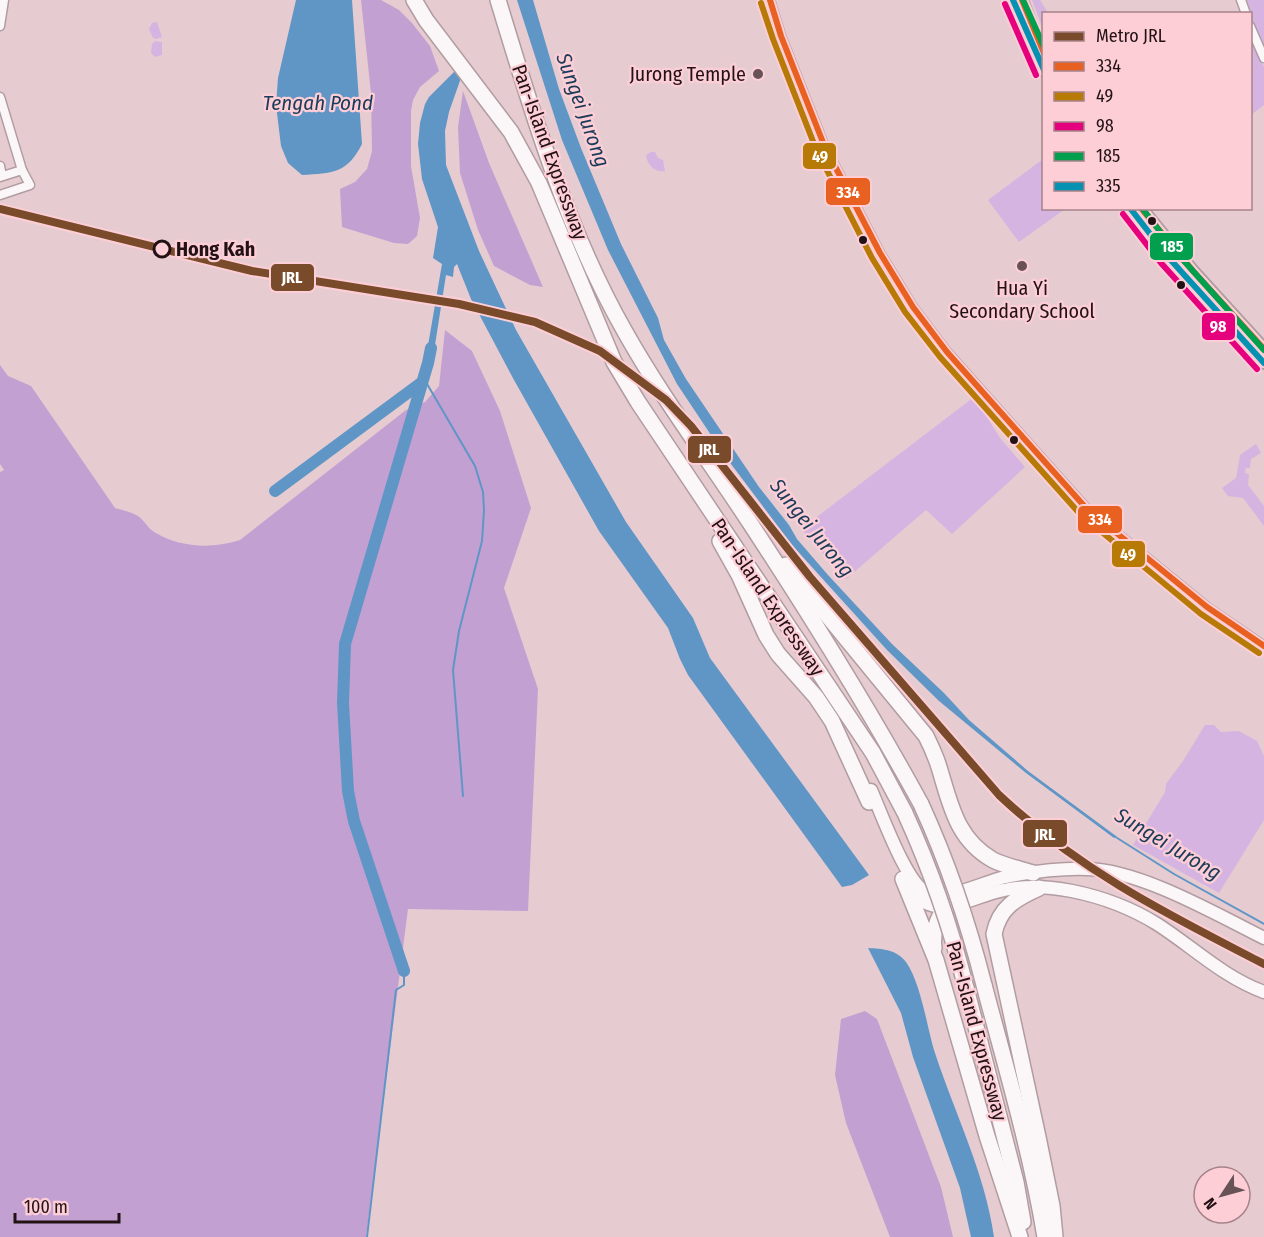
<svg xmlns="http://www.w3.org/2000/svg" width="1264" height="1237" font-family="'Fira Sans Condensed',sans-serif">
<rect width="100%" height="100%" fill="#e6ccd1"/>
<g fill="#d5b4e2">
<path d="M1032 0H1040L1048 13 1044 14 1043 29Z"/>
<path d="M1243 0H1264V53L1251 20 1250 14 1248 13Z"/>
<path d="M157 22 162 37 156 39 153 38 149 29 152 23Z"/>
<path d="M1250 40 1264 67V105L1251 115Z"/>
<path d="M155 41 162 42V55L155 57 151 53 152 44Z"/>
<path d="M651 152H655L658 158 663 160 665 171C655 173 647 165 646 155Z"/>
<path d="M1043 159 1044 208 1065 209 1019 242 988 200Z"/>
<path d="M974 397 1000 438 1025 467 952 534 926 510 846 579 801 529Z"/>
<path d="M1256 444 1261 453 1251 459 1250 468H1246L1245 473 1249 474 1248 485 1264 506V526L1243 498 1228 496 1222 488 1236 478 1240 455Z"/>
<path d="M1205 725H1214L1221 732 1239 731 1257 741 1264 756V820L1219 893 1133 845 1165 792 1166 784 1183 761Z"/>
</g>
<g fill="#c3a0d2">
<path d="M361 0H381L399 10 412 23 430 46 439 71 420 87 413 100 411 111V166L420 218 417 236 408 244 394 243 342 227 340 189 355 182 367 169 372 151 371 93Z"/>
<path d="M463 91 489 163 543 287 530 285 494 266 478 230 460 173 458 127Z"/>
<path d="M445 330 472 351 500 411 531 508 504 588 538 689 528 911 408 909 366 1237H0V472L4 470 0 464V365L8 376 31 386 115 508C122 510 131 512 138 516 144 520 148 528 154 532 181 548 211 549 240 540L406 410 425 402 439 386Z"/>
<path d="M865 1011 877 1019 941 1187 953 1237H890L846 1123 835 1075 841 1019Z"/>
</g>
<g fill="#5f96c6">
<path d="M296 0H352L362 144C347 174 332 173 302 175L288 163 281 146 276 105 278 78Z"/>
<path d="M517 0H533L559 89 581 148 621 244 658 318 664 340 686 379 759 487 789 525 797 539 828 575 892 644 944 693 969 720 1028 771 1116 836 1114 838 1026 773 939 701 887 650 792 545 725 456 677 384 608 250 562 140Z"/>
<path d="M459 67 462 75 449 112 445 131 446 165 479 251 516 330 626 522 693 618 710 658 869 875 852 885 842 887 688 675 680 659 668 628 599 531 514 380 471 299 457 264 454 267 453 277 446 275 432 364 425 363 442 264 433 258 438 227 422 179 418 144 420 123 425 104 429 97Z"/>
<path d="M868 948C882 949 896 949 906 962 921 983 927 1028 935 1053 955 1114 985 1173 994 1237H971L960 1188 913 1057 901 1013Z"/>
</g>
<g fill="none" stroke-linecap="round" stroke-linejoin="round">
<g stroke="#5f96c6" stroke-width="2">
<path d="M423 377 475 466 483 492 484 510 482 541 459 631 453 670 463 796"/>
<path d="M1114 836 1174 874 1264 924"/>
<path d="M367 1237 396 990 404 985V971"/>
</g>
<g stroke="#5f96c6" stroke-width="12">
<path d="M275 491 421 383"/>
<path d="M404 971 354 821 348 791 343 703 345 644 428 363 431 348"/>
</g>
<defs>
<g id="minor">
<path d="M770 0 781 36 824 145 880 253 913 307 947 352 1086 508 1207 607 1264 646"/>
<path d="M1241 0 1246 14"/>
<path d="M0 26 4 0"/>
<path d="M1250 26 1264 58"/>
<path d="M0 97 22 170 30 185 0 195"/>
<path d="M0 166 2 176"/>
<path d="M0 177 22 170"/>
</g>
<g id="tertiary">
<path d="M1013 0 1044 71"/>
<path d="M1022 0 1039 44"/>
<path d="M1130 208 1168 257 1264 363"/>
<path d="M1141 208 1193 271 1264 349"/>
</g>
<g id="secondary">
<path d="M871 790C881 812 906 883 926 892 948 902 983 882 1005 877 1031 872 1060 868 1087 869 1140 870 1216 914 1264 938"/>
<path d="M909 888C935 925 971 896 1004 890 1026 885 1051 887 1072 891 1102 897 1131 908 1157 924 1193 947 1223 977 1264 992"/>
</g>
<g id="motorway">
<path d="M414 0 426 20 511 132 539 183 614 362 638 402 873 753 905 813"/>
<path d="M498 0C531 109 567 230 624 330 662 398 709 460 752 526 811 616 869 709 921 804"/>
<path d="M720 541 739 575 766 635 778 654 816 697 832 721 869 802"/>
<path d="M786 565 926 736C930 744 934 753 937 761 950 800 954 838 993 860 1005 866 1020 869 1033 873"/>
<path d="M903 879 936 960 987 1136 1020 1237"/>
<path d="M1039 888C1016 898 999 908 994 934L1038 1137 1052 1206 1055 1237"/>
<path d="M934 948C931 928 942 911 952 894"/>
<path d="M984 985C1006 1068 1031 1152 1045 1237"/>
<path d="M966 988 1016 1182 1023 1222"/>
</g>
</defs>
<use href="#minor" stroke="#b19da1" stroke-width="11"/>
<use href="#tertiary" stroke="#b19da1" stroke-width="14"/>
<use href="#secondary" stroke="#b19da1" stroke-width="15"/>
<use href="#motorway" stroke="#b19da1" stroke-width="18"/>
<use href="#minor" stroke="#fbf7f8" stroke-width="8"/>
<use href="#tertiary" stroke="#fbf7f8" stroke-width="10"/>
<use href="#secondary" stroke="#fbf7f8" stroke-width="12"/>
<use href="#motorway" stroke="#fbf7f8" stroke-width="15"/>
<defs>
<g id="motorway-bridge">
<path d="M921 804C948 863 968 922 984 985"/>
<path d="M905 813C931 870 951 928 966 988"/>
</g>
</defs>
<use href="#motorway-bridge" stroke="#b19da1" stroke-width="18" stroke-linecap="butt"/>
<use href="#motorway-bridge" stroke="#fbf7f8" stroke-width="15"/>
<defs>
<g id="bus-1">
<path d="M770 0 781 36 824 145 880 253 913 307 947 352 1086 508 1207 607 1264 646"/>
<path d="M1022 0 1044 53"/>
<path d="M1141 208 1193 271 1264 349"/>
</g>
<path id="bus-2" d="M761 3 773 39 816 149 872 258 905 312 940 357 1080 514 1201 614 1259 653"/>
<g id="bus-3">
<path d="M1005 4 1036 75"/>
<path d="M1123 214 1161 263 1257 369"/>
</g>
<g id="bus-4">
<path d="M1023 0 1044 47"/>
<path d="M1142 208 1175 251 1264 350"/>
</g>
<g id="bus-5">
<path d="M1013 0 1044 70"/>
<path d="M1130 208 1168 257 1264 363"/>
</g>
</defs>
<use href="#bus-1" stroke="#feced7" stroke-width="10"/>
<use href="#bus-2" stroke="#feced7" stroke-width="10"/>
<use href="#bus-3" stroke="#feced7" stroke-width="10"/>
<use href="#bus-4" stroke="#feced7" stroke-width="10"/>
<use href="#bus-5" stroke="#feced7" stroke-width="10"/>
<use href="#bus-1" stroke="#e86121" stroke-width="6"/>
<use href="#bus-2" stroke="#b77a06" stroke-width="6"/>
<use href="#bus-3" stroke="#e5007d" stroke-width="6"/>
<use href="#bus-4" stroke="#029f4e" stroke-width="6"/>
<use href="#bus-5" stroke="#0592b2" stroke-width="6"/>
<defs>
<path id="metro-1" d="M0 209 252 271 459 304 535 322 600 351 666 400 691 426 810 577 999 795C1080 871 1167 914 1264 964"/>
</defs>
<use href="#metro-1" stroke="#feced7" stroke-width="12"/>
<use href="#metro-1" stroke="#7a4b2a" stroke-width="8"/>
</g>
<g fill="#675357" stroke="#feced7" stroke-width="2">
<circle cx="758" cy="74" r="6"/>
<circle cx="1022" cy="266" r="6"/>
</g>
<g fill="#221215" stroke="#feced7" stroke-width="2">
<circle cx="1152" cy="221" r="5"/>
<circle cx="863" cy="240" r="5"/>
<circle cx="1181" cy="285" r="5"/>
<circle cx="1014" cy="440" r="5"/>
</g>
<circle fill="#feced7" stroke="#221215" stroke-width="3" cx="162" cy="249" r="8"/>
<g text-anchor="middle" stroke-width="4.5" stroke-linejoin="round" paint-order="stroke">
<g font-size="20" fill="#221215" stroke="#feced7" text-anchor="end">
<text x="746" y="81">Jurong Temple</text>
<text x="1022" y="295" text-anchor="middle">Hua Yi<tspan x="1022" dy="23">Secondary School</tspan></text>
</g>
<g font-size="20" fill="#221215" stroke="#feced7">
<text transform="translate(550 152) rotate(70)" y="7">Pan-Island Expressway</text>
<text transform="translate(768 597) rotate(56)" y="7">Pan-Island Expressway</text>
<text transform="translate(977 1031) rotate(75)" y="7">Pan-Island Expressway</text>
</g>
<g font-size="20" font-weight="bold" fill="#221215" stroke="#feced7" text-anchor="start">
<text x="176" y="256">Hong Kah</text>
</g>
<g font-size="21" font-style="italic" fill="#193c59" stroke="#feced7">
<text x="318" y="110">Tengah Pond</text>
<text transform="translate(583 110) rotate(70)" y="7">Sungei Jurong</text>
<text transform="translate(812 528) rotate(51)" y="7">Sungei Jurong</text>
<text transform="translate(1168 844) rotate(31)" y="7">Sungei Jurong</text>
</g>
</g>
<g stroke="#feced7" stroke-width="2">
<rect x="802" y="142" width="35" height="28" rx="6" fill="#b77a06"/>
<rect x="825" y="177" width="46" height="29" rx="6" fill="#e86121"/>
<rect x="1149" y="232" width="45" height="29" rx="6" fill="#029f4e"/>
<rect x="270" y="263" width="45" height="29" rx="6" fill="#7a4b2a"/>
<rect x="1201" y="312" width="35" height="29" rx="6" fill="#e5007d"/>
<rect x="687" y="435" width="45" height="29" rx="6" fill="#7a4b2a"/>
<rect x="1077" y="505" width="46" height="29" rx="6" fill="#e86121"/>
<rect x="1111" y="540" width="35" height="28" rx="6" fill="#b77a06"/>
<rect x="1022" y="819" width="46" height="29" rx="6" fill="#7a4b2a"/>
</g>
<g font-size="16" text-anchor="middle" font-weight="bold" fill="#fff">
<text x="820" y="162">49</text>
<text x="848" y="198">334</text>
<text x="1172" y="252">185</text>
<text x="292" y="283">JRL</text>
<text x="1218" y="332">98</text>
<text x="709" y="455">JRL</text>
<text x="1100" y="525">334</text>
<text x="1128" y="560">49</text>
<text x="1045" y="840">JRL</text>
</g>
<rect x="1042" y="12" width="210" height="198" fill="#feced7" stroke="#a68389" stroke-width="1.5"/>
<rect x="1054" y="32" width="30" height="9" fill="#7a4b2a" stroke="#a68389" stroke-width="1.5"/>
<text x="1096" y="42" font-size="18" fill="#221215">Metro JRL</text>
<rect x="1054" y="62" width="30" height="9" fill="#e86121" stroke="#a68389" stroke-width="1.5"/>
<text x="1096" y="72" font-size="18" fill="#221215">334</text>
<rect x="1054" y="92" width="30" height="9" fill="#b77a06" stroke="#a68389" stroke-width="1.5"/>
<text x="1096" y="102" font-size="18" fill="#221215">49</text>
<rect x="1054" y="122" width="30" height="9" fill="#e5007d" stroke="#a68389" stroke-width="1.5"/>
<text x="1096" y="132" font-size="18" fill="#221215">98</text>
<rect x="1054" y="152" width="30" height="9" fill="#029f4e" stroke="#a68389" stroke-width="1.5"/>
<text x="1096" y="162" font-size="18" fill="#221215">185</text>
<rect x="1054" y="182" width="30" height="9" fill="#0592b2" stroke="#a68389" stroke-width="1.5"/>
<text x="1096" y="192" font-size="18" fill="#221215">335</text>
<g transform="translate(1222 1195) rotate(234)"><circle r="28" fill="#feced7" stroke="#a68389" stroke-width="1.5"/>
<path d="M0-4.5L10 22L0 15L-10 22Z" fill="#675357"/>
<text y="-9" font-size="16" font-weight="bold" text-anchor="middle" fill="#221215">N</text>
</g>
<path d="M15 1213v9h104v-9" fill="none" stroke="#221215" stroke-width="3"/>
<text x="24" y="1213" font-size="18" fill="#221215" stroke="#feced7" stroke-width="4.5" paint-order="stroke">100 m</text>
</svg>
